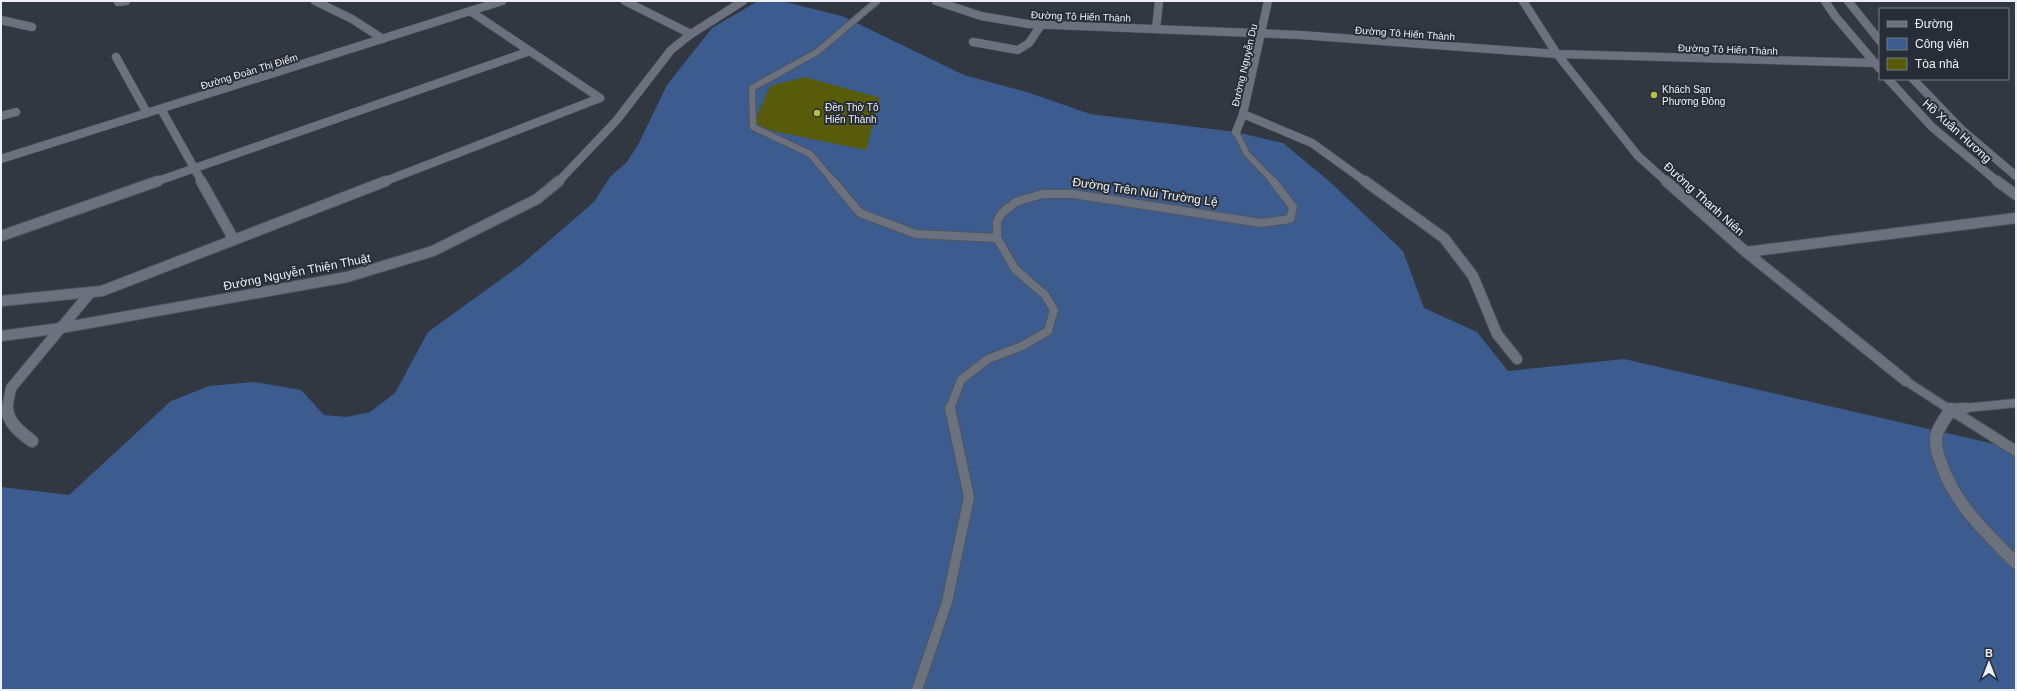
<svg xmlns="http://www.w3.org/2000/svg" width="2017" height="691" font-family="Arial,sans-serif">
<rect width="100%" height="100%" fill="#323842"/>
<path fill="#3c5b8e" d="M758 1H781L842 16 964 75 1030 93 1090 114 1236 132 1283 143 1329 181 1403 251 1424 308 1477 332 1508 371 1624 359 2016 449V690H1V487L69 495 171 401 209 386 254 382 301 390 324 415 346 417 370 412 395 393 428 332 522 264 594 202 610 177 627 162 639 143 667 85 712 28Z"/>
<path fill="#575b0a" d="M805 77 880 98 866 150 773 131 757 124V116L770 86Z"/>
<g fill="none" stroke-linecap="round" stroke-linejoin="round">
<defs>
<g id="service-far2">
<path d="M1236 132 1247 154 1274 182"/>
<path d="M834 182 810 154 753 127 752 88 817 52 877 1"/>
</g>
<g id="service-far1">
<path d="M833 181 860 213 916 234 997 238"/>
<path d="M1906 381 1949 409"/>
<path d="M950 409 961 380 988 359 1022 346 1048 331 1054 310 1045 295 1015 269 997 238V221L1002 213 1016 202 1042 194H1073L1261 223 1290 219 1293 207 1273 181"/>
<path d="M1955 409 2016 403"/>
</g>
<g id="service">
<path d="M1948 408 2016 451"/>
<path d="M1951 409 1966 408"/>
<path d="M917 690 947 602 969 497 950 408"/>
</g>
<g id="minor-far2">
<path d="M315 1 352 19 383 39"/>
<path d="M625 1 691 34"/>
<path d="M936 1 981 16 1028 24 1300 35 1557 54 1875 63"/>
<path d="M118 2 126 1"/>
<path d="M470 11 600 98"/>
<path d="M1 20 32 27"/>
<path d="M1156 29 1159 1"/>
<path d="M973 42 1018 50 1029 43 1041 25"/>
<path d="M116 57 147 113"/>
<path d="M161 109 202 182"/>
<path d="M1243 114 1312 143 1366 182"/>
<path d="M1 116 16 112"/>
<path d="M1 159 502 1"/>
<path d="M155 182 530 51"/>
<path d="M383 182 600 98"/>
<path d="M558 182 616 121 671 50 691 34 743 1"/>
</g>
<g id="minor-far1">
<path d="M201 181 234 240"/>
<path d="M1365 181 1444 238 1473 276 1497 334 1517 359"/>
<path d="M1 236 158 181"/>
<path d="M1746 252 2016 218"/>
<path d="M1 301 102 291 386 181"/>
<path d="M1 336 61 328 347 277 433 251 537 199 559 181"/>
<path d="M7 409 11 388 90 293"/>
</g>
<g id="minor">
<path d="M7 408C8 423 20 432 32 441"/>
<path d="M1951 409C1947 416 1940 425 1937 433 1934 442 1937 452 1940 460 1953 502 1985 532 2016 563"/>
</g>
<g id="tertiary-far1">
<path d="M1523 1 1557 54 1638 156 1667 182"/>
<path d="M1236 132 1243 114 1268 1"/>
</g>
<path id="tertiary" d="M1666 181 1746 252 1906 381"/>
<g id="secondary-far1">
<path d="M1825 1 1835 16 1880 69"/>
<path d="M1848 1 1880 41"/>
<path d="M1888 79 1932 127 1998 182"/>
<path d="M1913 79 1962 130 2016 176"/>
</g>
<path id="secondary" d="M1997 181 2016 195"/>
</defs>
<use href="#service-far2" stroke="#51555e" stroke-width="8"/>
<use href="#service-far1" stroke="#51555e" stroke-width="10"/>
<use href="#service" stroke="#51555e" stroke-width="12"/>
<use href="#minor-far2" stroke="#51555e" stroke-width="9"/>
<use href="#minor-far1" stroke="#51555e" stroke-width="12"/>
<use href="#minor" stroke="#51555e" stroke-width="14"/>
<use href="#tertiary-far1" stroke="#51555e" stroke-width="9"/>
<use href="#tertiary" stroke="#51555e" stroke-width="12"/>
<use href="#secondary-far1" stroke="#51555e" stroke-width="9"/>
<use href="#secondary" stroke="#51555e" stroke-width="12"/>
<use href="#service-far2" stroke="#6c727d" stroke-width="6"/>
<use href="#service-far1" stroke="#6c727d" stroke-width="8"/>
<use href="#service" stroke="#6c727d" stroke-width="10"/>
<use href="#minor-far2" stroke="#6c727d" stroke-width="8"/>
<use href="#minor-far1" stroke="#6c727d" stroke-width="10"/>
<use href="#minor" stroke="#6c727d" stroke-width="12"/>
<use href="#tertiary-far1" stroke="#6c727d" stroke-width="8"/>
<use href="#tertiary" stroke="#6c727d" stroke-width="10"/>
<use href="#secondary-far1" stroke="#6c727d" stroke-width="8"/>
<use href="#secondary" stroke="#6c727d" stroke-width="10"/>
</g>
<g fill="#b9c046" stroke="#282e37" stroke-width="1.5">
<circle cx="1654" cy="95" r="4"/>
<circle cx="817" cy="113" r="4"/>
</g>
<g text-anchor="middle" stroke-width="4" stroke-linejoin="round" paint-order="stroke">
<g font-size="10" fill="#ecf0f6" stroke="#282e37">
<text transform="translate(1081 16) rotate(2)" y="4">Đường Tô Hiến Thành</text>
<text transform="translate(1405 33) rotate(4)" y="4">Đường Tô Hiến Thành</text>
<text transform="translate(1728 49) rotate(2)" y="4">Đường Tô Hiến Thành</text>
<text transform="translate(1244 65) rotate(-77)" y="4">Đường Nguyễn Du</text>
<text transform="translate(249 71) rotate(-17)" y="4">Đường Đoàn Thị Điểm</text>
</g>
<g font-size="10" fill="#ecf0f6" stroke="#282e37" text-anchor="start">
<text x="1662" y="93">Khách Sạn<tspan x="1662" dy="12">Phương Đông</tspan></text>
<text x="825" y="111">Đền Thờ Tô<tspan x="825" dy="12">Hiến Thành</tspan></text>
</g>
<g font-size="12" fill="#ecf0f6" stroke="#282e37">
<text transform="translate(1957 131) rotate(42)" y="4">Hồ Xuân Hương</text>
<text transform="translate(1145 192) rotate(8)" y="4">Đường Trên Núi Trường Lệ</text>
<text transform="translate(1704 199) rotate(42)" y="4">Đường Thanh Niên</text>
<text transform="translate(297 272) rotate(-11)" y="4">Đường Nguyễn Thiện Thuật</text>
</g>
</g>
<rect width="2017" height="691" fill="none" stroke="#ecf0f6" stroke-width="4"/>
<rect x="1879" y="8" width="130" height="72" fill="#282e37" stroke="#767c83"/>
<rect x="1887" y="21" width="20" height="6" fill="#6c727d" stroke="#767c83"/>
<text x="1915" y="28" font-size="12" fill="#ecf0f6">Đường</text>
<rect x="1887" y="38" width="20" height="12" fill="#3c5b8e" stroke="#767c83"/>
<text x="1915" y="48" font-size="12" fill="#ecf0f6">Công viên</text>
<rect x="1887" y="58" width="20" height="12" fill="#575b0a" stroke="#767c83"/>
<text x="1915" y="68" font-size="12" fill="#ecf0f6">Tòa nhà</text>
<g transform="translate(1989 663)" stroke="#282e37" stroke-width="3" paint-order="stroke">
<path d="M0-3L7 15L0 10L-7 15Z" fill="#ecf0f6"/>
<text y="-6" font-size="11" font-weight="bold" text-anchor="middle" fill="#ecf0f6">B</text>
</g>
</svg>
